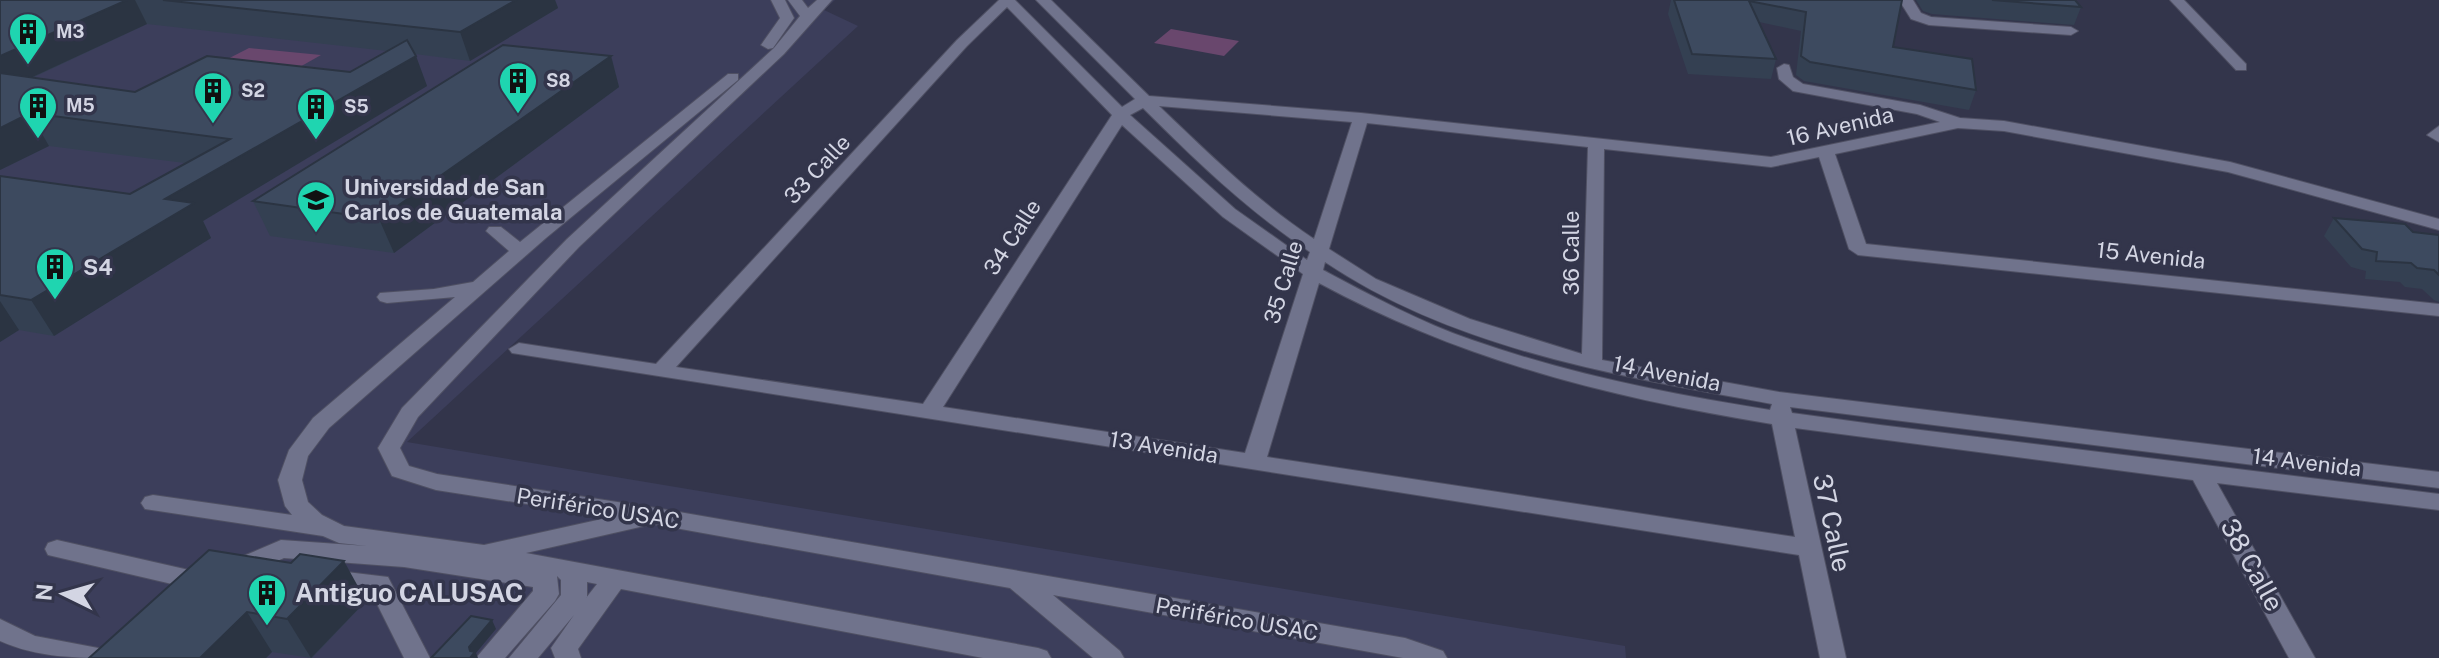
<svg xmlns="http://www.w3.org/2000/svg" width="2439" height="658" font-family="'Public Sans',sans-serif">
<rect width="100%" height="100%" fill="#33354b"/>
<path fill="#3c3e5b" d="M0 0H835L824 10 858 26 407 442 1625 646 1626 658H0Z"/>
<g fill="#69476d">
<path d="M1171 29 1239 41 1224 56 1154 43Z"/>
<path d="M249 48 321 55 282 77 208 69Z"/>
</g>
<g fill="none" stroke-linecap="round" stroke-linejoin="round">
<defs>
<g id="minor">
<path d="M771 0H785L794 18 773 48 768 49 761 45 780 18Z"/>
<path d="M788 0H802L808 8 817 0H832L784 54 579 247 418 417 400 448 409 466 437 474 656 508 1405 638 1443 651 1447 658H1403L1053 595 1120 651 1124 658H1093L1010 588 653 524 526 553 1038 648 1047 651 1051 658H983L621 589 578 649 581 658H555L551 648 574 615 538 658H509L561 595V580L557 576 559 594 555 601 505 658H476L533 591V587L404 567 284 558 245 575 236 578 227 575 224 569 227 563 281 540 367 546 339 543 323 536 145 509 141 503 145 497 153 495 292 515 285 506 278 480 289 450 313 418 455 297 387 303 380 301 377 297 380 293 434 289 473 282 509 251 486 231 489 227H501L520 242 728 74H738V80L546 238 329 428 308 456 302 480 308 502 322 515 344 526 484 545 611 517 436 490 392 476 378 448 402 408 567 239 774 48 800 16ZM587 582 597 584 586 598 587 597Z"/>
<path d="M999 0H1015L1122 107 1135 99 1036 0H1051L1149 96 1361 113 1771 157 1940 122 1917 114 1793 91 1779 79 1777 68 1784 64 1789 65 1793 77 1803 84 1920 105 1960 118 2004 121 2230 162 2439 219V230L2228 172 2004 131 1958 128 1835 154 1866 244 2439 304V316L1858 255 1849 249 1819 157 1771 167 1604 149 1602 360 1779 392 2439 472V488L1790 407 1792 413 1880 425 2439 494V510L2217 483 2315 658H2289L2193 480 1795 428 1846 658H1820L1799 555 512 353 509 349 519 343 656 364 957 40ZM1007 7 1112 115 923 404 676 367 967 46ZM1159 106 1352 122 1314 239C1257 201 1208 153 1159 106ZM1143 108C1195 160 1248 211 1310 252L1307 260 1235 209 1130 115ZM1367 123 1588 147 1582 354 1470 319 1376 279 1329 249ZM1122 125 1223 217 1303 274 1245 453 943 407ZM1325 262C1456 350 1620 376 1772 404L1770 410C1669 394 1569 374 1472 340 1420 322 1372 296 1323 270ZM1319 283C1463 361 1612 398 1772 424L1795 537 1267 457Z"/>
<path d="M1899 0H1913L1921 13 1931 17 2071 27 2078 31 2071 35 1929 25 1911 19Z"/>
<path d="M2170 0H2184L2246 64V70H2236Z"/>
<path d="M2439 126V142L2427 135Z"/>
<path d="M57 540 189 570 203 585 197 605 188 608 179 605 175 598 177 588 172 584 48 555 45 549 48 543Z"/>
<path d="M330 570 388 577 430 658H404L371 592 321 586 317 579 321 572Z"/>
<path d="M0 619 35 636 114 651 118 658C76 658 38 658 0 641Z"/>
</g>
</defs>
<use href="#minor" stroke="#4f5063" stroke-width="2"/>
<use href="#minor" fill="#70738c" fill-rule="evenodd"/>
</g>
<g fill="#344052" fill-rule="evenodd">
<path d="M0 0H555L558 8 470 61 415 54 427 86 203 221 211 238 54 336 19 330 0 342V176L130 194 185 163 49 146 0 170ZM147 24 387 51 350 72 135 92 32 78Z"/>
<path d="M1671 0H1902L1893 47 1976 90 1969 110 1804 81 1796 75 1801 31 1759 22 1776 59 1771 79 1688 74 1668 14Z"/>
<path d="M1916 0H2075L2081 7 2074 25 1932 14 1923 11Z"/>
<path d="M611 56 619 87 394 253 270 236 253 201Z"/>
<path d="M2334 218 2413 232 2439 235V302L2434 300 2422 289 2405 287 2400 282 2365 279 2366 271 2351 267 2324 236Z"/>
<path d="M209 550 366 601 312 658 272 652 266 658Z"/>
</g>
<g fill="#2b3442">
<path d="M127 0H135L147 24 0 92V56Z"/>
<path d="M516 0H555L558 8 470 61 460 32Z"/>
<path d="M416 56 427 86 203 221 211 238 54 336 31 300 165 199Z"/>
<path d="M611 56 619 87 394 253 379 219Z"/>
<path d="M30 113 49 146 0 170V128Z"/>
<path d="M0 301 19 330 0 342Z"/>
<path d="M344 561 366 601 311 658 287 619Z"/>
<path d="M247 612 272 652 266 658H200Z"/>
<path d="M492 620 496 629 476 653 478 658H470L469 647Z"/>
</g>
<g fill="#3d4a5f" stroke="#2b3442" stroke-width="2">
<path d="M0 0H127L0 56Z"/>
<path d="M163 0H516L460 32Z"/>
<path d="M1674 0H1902L1893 47 1972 59 1976 90 1810 62 1801 56 1806 12 1749 1 1776 59 1692 54Z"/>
<path d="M1992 0H2075L2081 7Z"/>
<path d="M407 40 416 56 165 199 194 203 31 300 0 295V176L130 194 230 139 30 113 0 128V73L135 92 207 56 350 72Z"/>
<path d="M503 45 611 56 379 219 253 201Z"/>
<path d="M2334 218 2405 224 2413 232 2439 235V275L2434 270 2417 268 2411 263 2376 261 2377 252 2362 249Z"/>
<path d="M209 550 291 563 300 554 344 561 287 619 247 612 200 658H89Z"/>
<path d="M471 616 492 620 469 647 470 651 475 652 470 658H431Z"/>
</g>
<defs>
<symbol id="building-pin" viewBox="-11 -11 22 30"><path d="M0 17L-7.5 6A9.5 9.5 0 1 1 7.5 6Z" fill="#1fd5b0" stroke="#33354b"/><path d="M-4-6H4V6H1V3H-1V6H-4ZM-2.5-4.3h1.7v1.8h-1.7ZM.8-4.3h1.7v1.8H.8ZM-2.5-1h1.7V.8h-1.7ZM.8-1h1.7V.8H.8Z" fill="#111"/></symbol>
<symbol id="university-pin" viewBox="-11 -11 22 30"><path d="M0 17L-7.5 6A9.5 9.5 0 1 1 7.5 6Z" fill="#1fd5b0" stroke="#33354b"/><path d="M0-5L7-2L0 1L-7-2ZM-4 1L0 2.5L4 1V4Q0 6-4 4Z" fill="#111"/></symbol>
</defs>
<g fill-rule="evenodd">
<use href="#building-pin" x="6" y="10" width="44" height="60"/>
<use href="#building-pin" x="496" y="59" width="44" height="60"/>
<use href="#building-pin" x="191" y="69" width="44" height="60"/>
<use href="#building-pin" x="16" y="84" width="44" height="60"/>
<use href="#building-pin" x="294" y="85" width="44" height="60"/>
<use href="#university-pin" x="294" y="178" width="44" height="60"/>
<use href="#building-pin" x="33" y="245" width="44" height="60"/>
<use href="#building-pin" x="245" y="571" width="44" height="60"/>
</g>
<g text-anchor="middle" stroke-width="7" stroke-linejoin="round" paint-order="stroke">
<g font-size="18" font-weight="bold" fill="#d3d5e3" stroke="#33354b" text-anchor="start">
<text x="56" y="38">M3</text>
<text x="546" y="87">S8</text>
<text x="241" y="97">S2</text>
<text x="66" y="112">M5</text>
<text x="344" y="113">S5</text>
</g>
<g font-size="22" fill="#d3d5e3" stroke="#33354b">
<text transform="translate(1840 126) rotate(-13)" y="8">16 Avenida</text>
<text transform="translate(817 169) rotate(-47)" y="8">33 Calle</text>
<text transform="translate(1012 237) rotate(-57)" y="8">34 Calle</text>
<text transform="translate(1571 253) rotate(-90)" y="8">36 Calle</text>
<text transform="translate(2151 255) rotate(6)" y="8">15 Avenida</text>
<text transform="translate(1283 282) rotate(-73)" y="8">35 Calle</text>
<text transform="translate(1667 373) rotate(11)" y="8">14 Avenida</text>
<text transform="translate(1164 447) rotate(9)" y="8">13 Avenida</text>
<text transform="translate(2307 462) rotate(7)" y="8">14 Avenida</text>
<text transform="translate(598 508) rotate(9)" y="8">Periférico USAC</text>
<text transform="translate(1237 619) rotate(10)" y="8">Periférico USAC</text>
</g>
<g font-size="22" font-weight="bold" fill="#d3d5e3" stroke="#33354b" text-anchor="start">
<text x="344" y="195">Universidad de San<tspan x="344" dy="25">Carlos de Guatemala</tspan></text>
<text x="83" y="275">S4</text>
</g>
<g font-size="26" fill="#d3d5e3" stroke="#33354b">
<text transform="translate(1832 523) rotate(78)" y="9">37 Calle</text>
<text transform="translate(2252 565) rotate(61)" y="9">38 Calle</text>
</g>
<g font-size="26" font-weight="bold" fill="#d3d5e3" stroke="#33354b" text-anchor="start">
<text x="295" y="602">Antiguo CALUSAC</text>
</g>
</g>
<g transform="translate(64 594) rotate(275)" stroke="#33354b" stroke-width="6" paint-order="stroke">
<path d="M0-6L14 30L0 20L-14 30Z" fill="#d3d5e3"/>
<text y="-12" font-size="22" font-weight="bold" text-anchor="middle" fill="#d3d5e3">N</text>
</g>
</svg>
